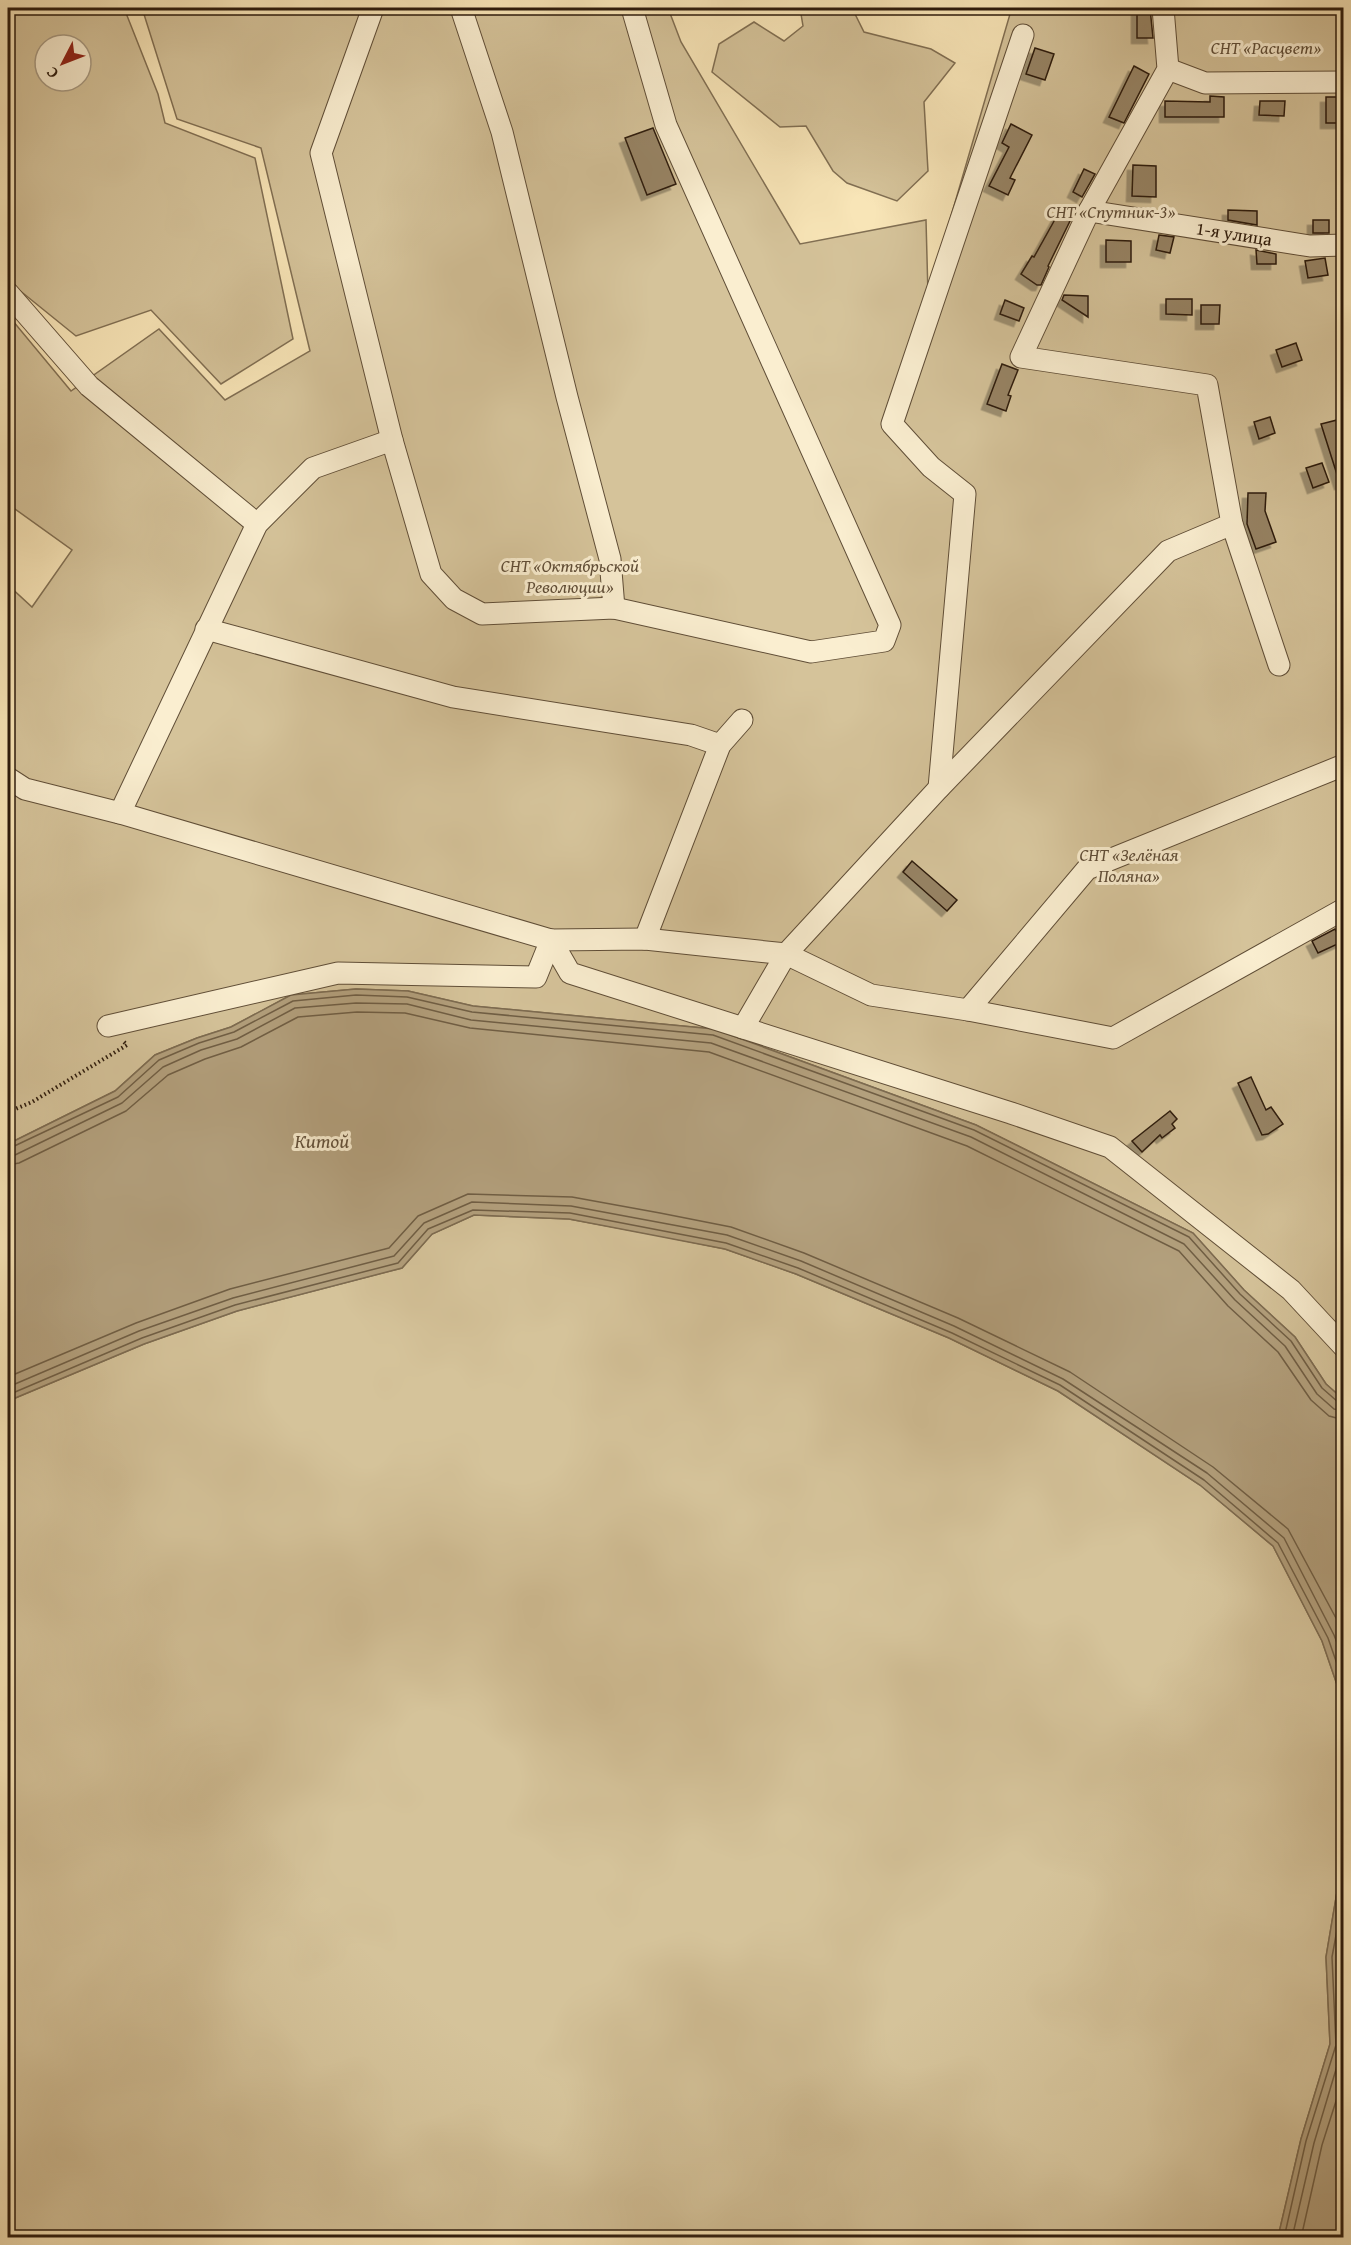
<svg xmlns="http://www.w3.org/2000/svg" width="1351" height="2245" font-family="'Gentium Book Plus',serif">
<defs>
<filter id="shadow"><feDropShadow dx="-5.5" dy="5.5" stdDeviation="0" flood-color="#0004"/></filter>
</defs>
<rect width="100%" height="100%" fill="#f8e5b7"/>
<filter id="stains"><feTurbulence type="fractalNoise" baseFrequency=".00333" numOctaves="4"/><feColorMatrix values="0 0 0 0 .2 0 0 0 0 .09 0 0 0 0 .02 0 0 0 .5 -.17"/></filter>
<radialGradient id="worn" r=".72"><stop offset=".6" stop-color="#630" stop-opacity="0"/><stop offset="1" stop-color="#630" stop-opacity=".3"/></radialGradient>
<g fill="#d5c39a" stroke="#816f53" stroke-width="1.5" fill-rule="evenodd">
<path d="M8 8H124L158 94 165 123 255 158 293 339 221 384 151 310 76 336 8 281ZM45 45H81V81H45Z"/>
<path d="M142 8H668L681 42 800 244 926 220 928 295 1010 14 1032 8H1343V1399L1326 1384 1295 1337 1244 1290 1193 1233 976 1125 714 1029 473 1006 408 991 356 989 291 995 231 1027 197 1038 155 1055 115 1091 8 1144V791L15 783 8 772V585L32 607 72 550 8 504V315L71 391 159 329 225 400 310 351 261 148 177 119Z"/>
<path d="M800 8H852L864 32 931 49 955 63 924 102 928 171 897 201 847 183 833 171 806 126 780 127 712 72 719 44 754 22 784 41 803 26Z"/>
<path d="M474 1215 569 1219 656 1235 725 1249 796 1274 949 1338 1058 1391 1200 1485 1273 1546 1322 1641 1343 1702V1856L1326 1957 1330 2044 1301 2139 1278 2237H8V1401L144 1344 237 1311 402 1268 432 1234Z"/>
</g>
<g fill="#b3a07d" stroke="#7d6b50" stroke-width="1.5">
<path d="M356 989 408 991 473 1006 714 1029 976 1125 1193 1233 1244 1290 1295 1337 1326 1384 1343 1399V1702L1322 1641 1273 1546 1200 1485 1058 1391 949 1338 796 1274 725 1249 569 1219 474 1215 432 1234 402 1268 237 1311 144 1344 8 1401V1144L115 1091 155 1055 197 1038 231 1027 291 995Z"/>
<path d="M1343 1856V2237H1278L1301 2139 1330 2044 1326 1957Z"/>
</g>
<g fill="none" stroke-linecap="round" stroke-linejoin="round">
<g stroke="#705e44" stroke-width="1.5">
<path d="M8 1149 118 1097 159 1060 199 1043 234 1032 293 1001 356 995 407 997 472 1012 713 1035 974 1130 1189 1237 1240 1294 1291 1341 1322 1388 1338 1402 1344 1403"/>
<path d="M8 1156 15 1155 122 1103 163 1067 201 1050 237 1039 295 1008 356 1003 407 1004 471 1020 711 1043 971 1137 1184 1244 1235 1300 1285 1346 1317 1394 1334 1409 1344 1411"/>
<path d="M8 1165 19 1163 126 1111 168 1075 205 1059 241 1047 298 1017 357 1012 405 1013 470 1028 709 1052 967 1146 1179 1251 1228 1306 1278 1352 1311 1400 1329 1416 1344 1420"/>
<path d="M8 1377 136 1323 230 1289 389 1248 418 1216 468 1194 572 1197 660 1213 731 1227 804 1253 958 1318 1070 1372 1213 1467 1288 1529 1344 1633"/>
<path d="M8 1387 139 1331 233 1298 394 1256 424 1223 472 1202 571 1206 727 1235 801 1261 954 1326 1063 1379 1207 1473 1284 1538 1334 1635 1344 1661"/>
<path d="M8 1395 142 1338 235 1305 398 1263 428 1229 473 1210 570 1213 726 1243 798 1268 952 1333 1060 1385 1204 1480 1278 1543 1328 1638 1344 1684"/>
<path d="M1284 2238 1306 2141 1336 2045 1332 1957 1344 1892"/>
<path d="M1292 2238 1314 2143 1343 2046 1340 1958 1344 1937"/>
<path d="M1301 2238 1322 2145 1344 2076"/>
</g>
</g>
<g fill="#978465" stroke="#2d1b0c" stroke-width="1.5" filter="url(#shadow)">
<path d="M1137 8H1150L1153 38H1137Z"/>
<path d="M1035 48 1054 54 1045 80 1026 74Z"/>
<path d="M1134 66 1149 74 1124 123 1109 117Z"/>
<path d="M1210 96 1224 97V117H1165V101L1210 102Z"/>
<rect x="1326" y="97" width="18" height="26"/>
<path d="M1260 101H1285L1284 116 1259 115Z"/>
<path d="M1011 124 1032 135 1010 178 1015 180 1008 195 989 186 1009 147 1002 143Z"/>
<path d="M653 128 676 184 647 195 625 138Z"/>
<path d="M1133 165 1156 166V197L1132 196Z"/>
<path d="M1084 169 1095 174 1082 197 1073 192Z"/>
<path d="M1228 210 1257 211V225L1228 220Z"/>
<path d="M1058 214 1070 221 1048 266 1049 267 1041 285H1037L1021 274 1032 256 1034 257Z"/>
<rect x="1313" y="220" width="16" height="13"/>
<path d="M1159 235 1174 237 1170 253 1156 250Z"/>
<path d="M1106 240 1131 241V262H1106Z"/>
<path d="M1256 250 1276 254V264H1257Z"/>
<path d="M1325 258 1328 275 1308 278 1305 261Z"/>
<path d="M1064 295 1088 296V317L1062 300Z"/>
<path d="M1166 299H1192V315L1166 314Z"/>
<path d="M1005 300 1024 308 1019 321 1000 314Z"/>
<path d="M1201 305H1220L1219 324H1201Z"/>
<path d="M1296 343 1302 360 1282 367 1276 350Z"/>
<path d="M1002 364 1018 370 1008 395 1011 396 1006 411 987 404Z"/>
<path d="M1270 417 1275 433 1259 439 1254 422Z"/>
<path d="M1337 420 1344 442V483L1340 484 1321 424Z"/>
<path d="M1322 463 1329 482 1313 488 1306 468Z"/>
<path d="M1248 493H1266L1265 511 1276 542 1256 549 1247 524Z"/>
<path d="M912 861 957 900 947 911 903 872Z"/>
<path d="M1335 929 1342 942 1318 953 1312 941Z"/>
<path d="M1251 1077 1266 1110 1271 1107 1283 1124 1268 1134 1262 1135 1238 1083Z"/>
<path d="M1170 1111 1177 1119 1172 1124 1175 1128 1162 1138 1160 1135 1142 1152 1132 1141Z"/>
</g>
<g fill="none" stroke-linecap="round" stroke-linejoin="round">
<defs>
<g id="minor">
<path d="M373 8 321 153 392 440 431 574 454 599 482 614 614 608 811 652 884 641 890 625 666 125 632 8"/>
<path d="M461 8 502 132 567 397 610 559 614 608"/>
<path d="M1163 8 1168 69 1089 211 1021 357 1207 385 1232 524 1279 665"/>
<path d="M1168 69 1205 83 1344 82"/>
<path d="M1089 211 1310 246 1344 245"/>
<path d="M8 293 89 386 257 524"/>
<path d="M206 629 453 697 691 735 720 745"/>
<path d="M8 778 25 789 120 813 551 940 645 939 786 954 871 995 968 1010 1113 1038 1344 909"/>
<path d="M939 788 965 494 931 467 892 424 1023 35"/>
<path d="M120 813 257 524 313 468 392 440"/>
<path d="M645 939 720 745 742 720"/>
<path d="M551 940 570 973 1011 1113 1110 1147 1291 1290 1344 1347"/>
<path d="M968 1010 1087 869 1344 765"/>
<path d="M108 1026 338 973 536 977 551 940"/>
<path d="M743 1028 786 954 939 788 1168 551 1232 524"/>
</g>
</defs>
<use href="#minor" stroke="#604e37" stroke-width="23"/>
<path stroke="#2d1b0c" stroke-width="4" stroke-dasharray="1.5 3" stroke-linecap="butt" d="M8 1112 32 1102 127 1045 123 1041"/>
<use href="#minor" stroke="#faeed0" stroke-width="21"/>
</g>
<g text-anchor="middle" stroke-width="6" stroke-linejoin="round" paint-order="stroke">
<g font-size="18" font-style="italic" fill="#5f4d37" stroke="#faeed0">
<text x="1266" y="54">СНТ «Расцвет»</text>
<text x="1111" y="218">СНТ «Спутник-3»</text>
<text x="570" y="572">СНТ «Октябрьской<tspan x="570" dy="21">Революции»</tspan></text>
<text x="1129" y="861">СНТ «Зелёная<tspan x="1129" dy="21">Поляна»</tspan></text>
</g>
<g font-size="18" fill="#2d1b0c" stroke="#faeed0">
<text transform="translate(1234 234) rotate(9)" y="6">1-я улица</text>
</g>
<g font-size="20" font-style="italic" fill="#635039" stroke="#faeed0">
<text x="322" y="1148">Китой</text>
</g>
</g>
<rect width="1351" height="2245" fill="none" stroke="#f8e5b7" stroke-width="30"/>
<rect x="9" y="9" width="1333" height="2227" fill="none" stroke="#2d1b0c" stroke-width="3"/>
<rect x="15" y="15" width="1321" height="2215" fill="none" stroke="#2d1b0c" stroke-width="1.5"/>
<g transform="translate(63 63) rotate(228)"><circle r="28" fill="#faeed0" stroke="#a89a82" stroke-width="1.5"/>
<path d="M0-4.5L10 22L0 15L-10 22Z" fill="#8f2418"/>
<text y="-9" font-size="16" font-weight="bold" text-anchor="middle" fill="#2d1b0c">С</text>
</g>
<rect width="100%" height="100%" filter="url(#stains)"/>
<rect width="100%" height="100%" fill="url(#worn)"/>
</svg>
